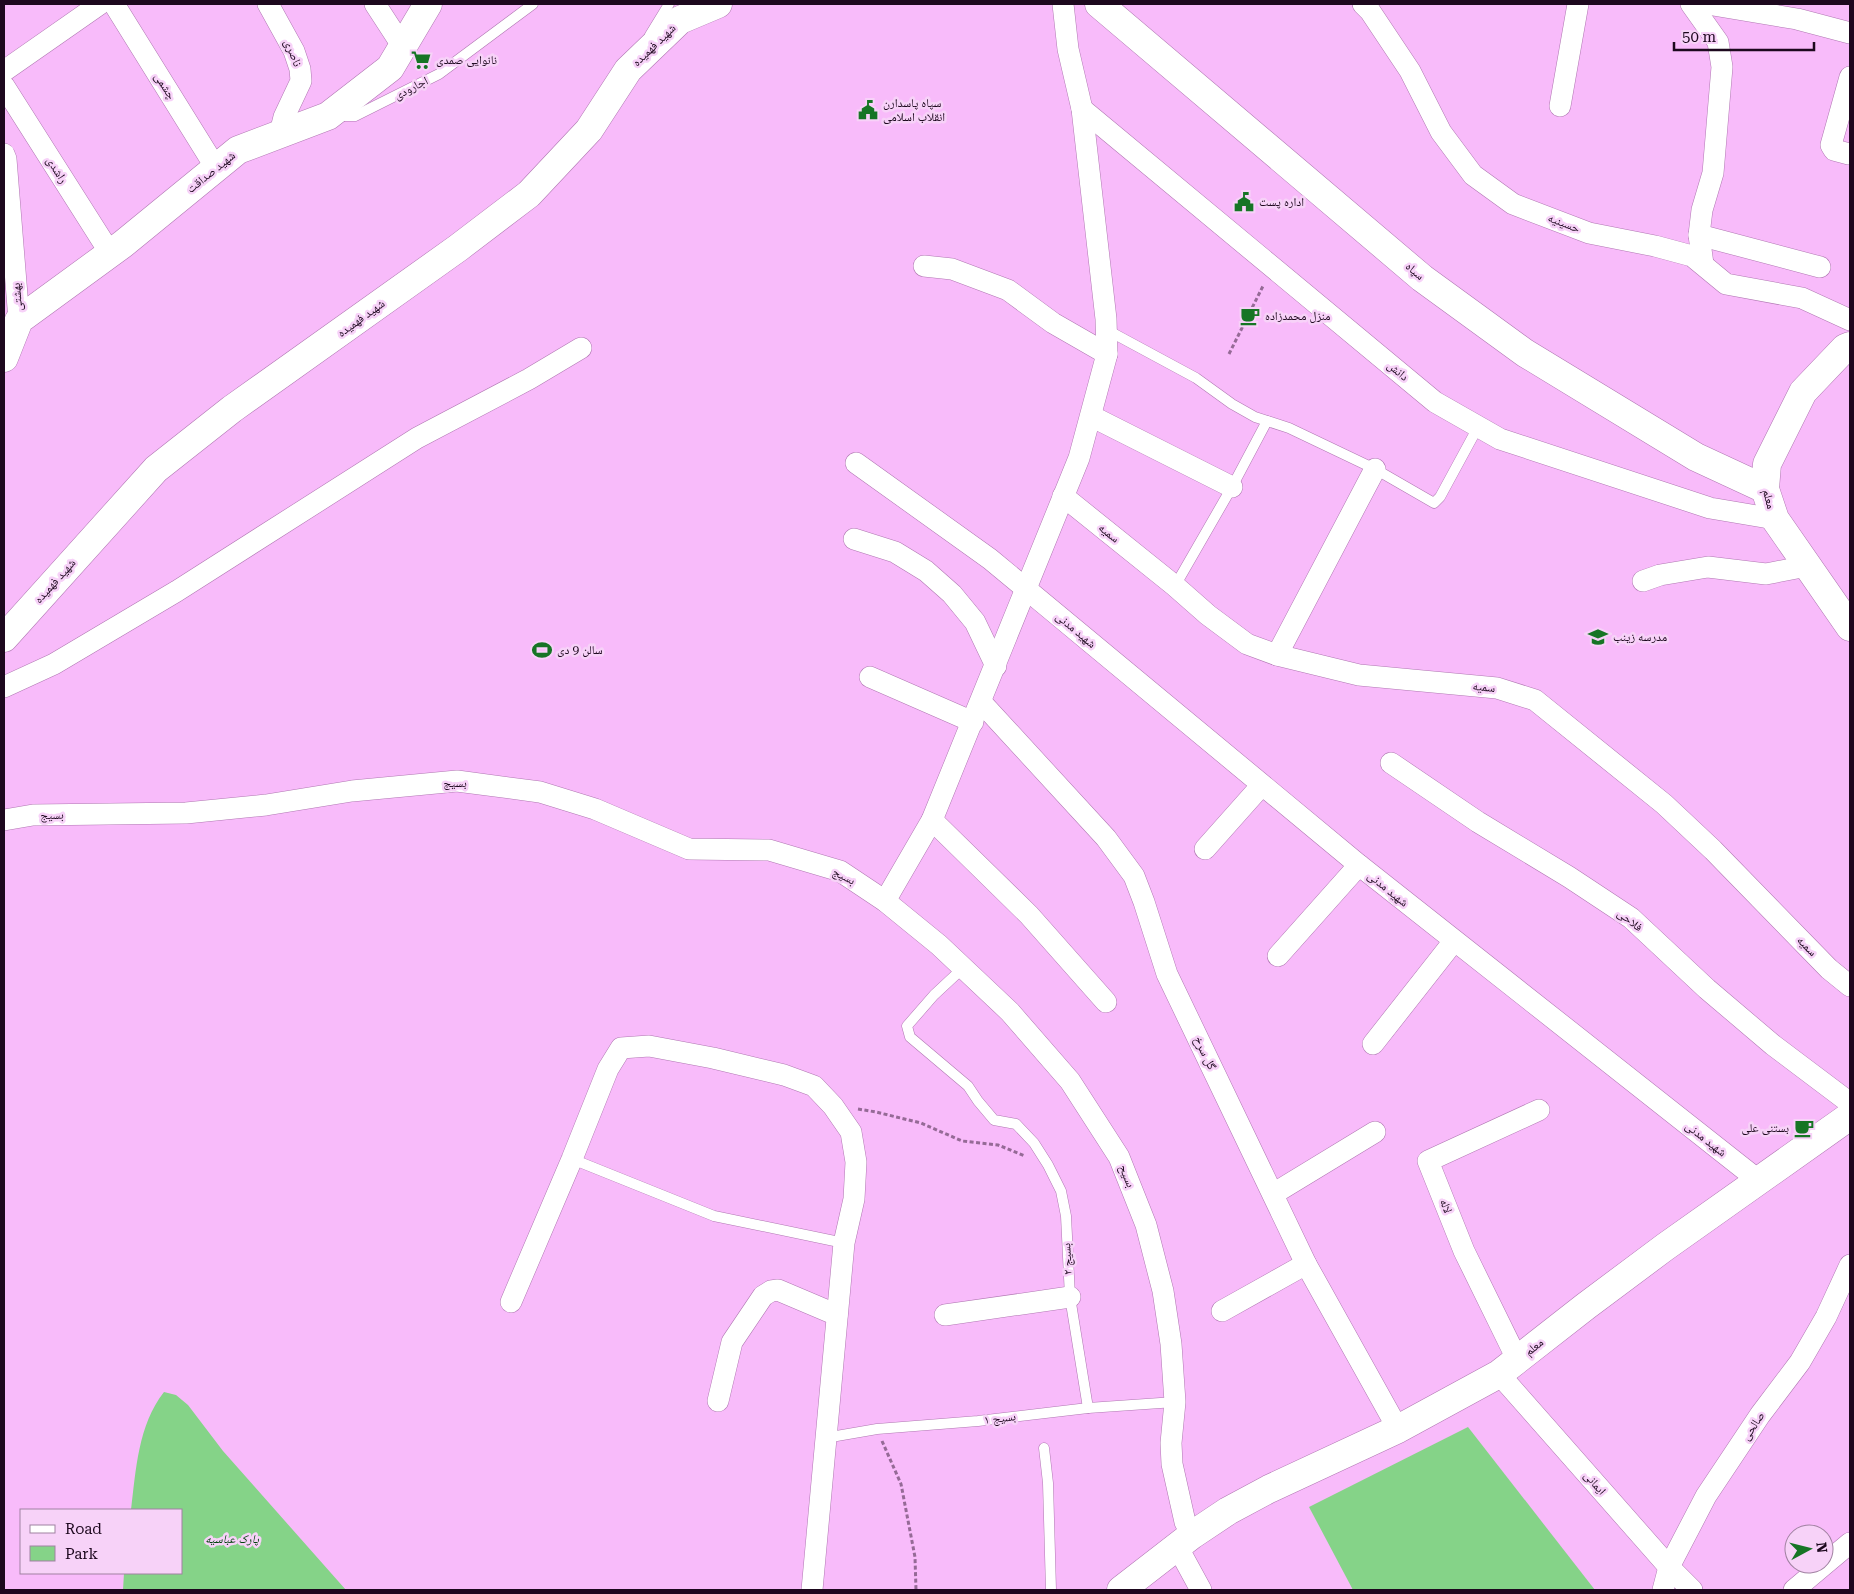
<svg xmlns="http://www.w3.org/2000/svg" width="1854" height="1594" font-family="'Roboto Serif','Noto Naskh Arabic',serif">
<rect width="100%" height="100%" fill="#f8bbfa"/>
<g fill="#85d388">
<path d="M164 1392 176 1395 188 1405 223 1451 346 1590H123L124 1573H181V1510H131C136 1470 138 1425 164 1392Z"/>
<path d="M1468 1427 1595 1590H1353L1309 1507Z"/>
</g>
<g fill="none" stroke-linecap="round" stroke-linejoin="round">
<defs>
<g id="lane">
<path d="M650 35 669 4"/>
<path d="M339 116H355L439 74 533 4"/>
<path d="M1107 330 1196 378 1232 404 1255 417 1289 428 1375 469 1434 503 1440 497 1478 427"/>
<path d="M1175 586 1232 487 1267 421"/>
<path d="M963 968 934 995 907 1026 910 1037 968 1086 978 1101 994 1120 1016 1124 1034 1143 1048 1165 1061 1191 1066 1216 1070 1297 1088 1408"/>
<path d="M572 1159 714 1216 844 1243"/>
<path d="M825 1438 877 1429 978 1421 1088 1408 1175 1402"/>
<path d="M1044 1448 1048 1483 1051 1590"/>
</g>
<g id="street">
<path d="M114 4 216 168"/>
<path d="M268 4 294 51 300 69 301 81 284 117 280 133"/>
<path d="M375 4 403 47"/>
<path d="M1363 4 1370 11 1410 71 1441 132 1473 175 1513 204 1589 233 1655 246 1692 256 1726 284 1802 298 1850 320"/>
<path d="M1691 4 1718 42 1722 67 1713 173 1702 210 1699 235 1703 264"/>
<path d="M1707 4 1797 19 1850 33"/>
<path d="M4 71 100 4"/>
<path d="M4 86 110 253"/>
<path d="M1560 106 1578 4"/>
<path d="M1082 109 1435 402 1500 439 1710 508 1775 519"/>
<path d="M4 154 6 159 19 320"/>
<path d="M1849 154 1834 150 1831 145 1850 77"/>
<path d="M1699 235 1820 267"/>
<path d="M924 266 952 269 1008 290 1053 323 1107 354"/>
<path d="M1091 416 1232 487"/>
<path d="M856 463 990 559 1359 865 1758 1180"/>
<path d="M1063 496 1175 586 1208 615 1247 644 1277 655 1359 675 1497 688 1535 700 1664 804 1713 850 1829 969 1850 986"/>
<path d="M854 539 895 552 926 571 952 594 975 622 996 666"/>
<path d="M1643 581 1660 575 1708 567 1766 574 1807 566"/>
<path d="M1277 655 1375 469"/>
<path d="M870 677 973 722"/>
<path d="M4 687 54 664 177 591 417 438 529 379 581 348"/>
<path d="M981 702 1106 838 1134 876 1144 902 1167 974 1306 1264 1398 1429"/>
<path d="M1391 763 1478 822 1569 877 1631 918 1707 989 1773 1045 1850 1103"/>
<path d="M4 820 33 815 186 813 266 805 352 791 457 781 540 792 595 809 689 849 769 850 840 871 885 901 939 945 1010 1012 1070 1081 1119 1157 1146 1225 1163 1291 1171 1344 1175 1402 1171 1443 1172 1464 1185 1522 1192 1535"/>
<path d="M932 820 1029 915 1106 1002"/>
<path d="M1205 849 1261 786"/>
<path d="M885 901 932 820 1079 458 1107 354 1106 319 1082 109 1068 49 1063 4"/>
<path d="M1278 956 1359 865"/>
<path d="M1373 1044 1454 941"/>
<path d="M1273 1194 1375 1132"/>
<path d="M511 1302 572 1159 608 1069 621 1048 649 1046 713 1058 784 1075 814 1086 833 1106 851 1132 856 1162 854 1199 844 1243 812 1590"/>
<path d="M1222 1311 1306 1264"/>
<path d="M945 1315 1070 1297"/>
<path d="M1518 1361 1464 1251 1428 1161 1539 1110"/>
<path d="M1499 1374 1669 1567 1692 1590"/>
<path d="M718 1401 732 1342 763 1296 771 1291 778 1290 837 1315"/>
<path d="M1177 1546 1201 1590"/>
<path d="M1663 1590 1669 1567 1706 1496 1760 1415 1800 1362 1826 1317 1850 1265"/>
<path d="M1794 1590 1850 1543"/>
</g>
<g id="secondary">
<path d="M1099 4 1422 278 1525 353 1696 457 1765 489"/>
<path d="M1850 346 1845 348 1803 392 1767 464 1765 489 1775 519 1850 627"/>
<path d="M4 358 19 320 123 244 238 150 328 116 390 68 428 4"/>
<path d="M4 638 156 469 232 409 458 248 529 194 589 130 628 70 680 20 718 4"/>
<path d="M1121 1590 1192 1535 1228 1511 1269 1489 1398 1429 1499 1374 1586 1306 1665 1247 1850 1116"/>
</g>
</defs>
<use href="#lane" stroke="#b077b2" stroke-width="11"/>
<use href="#street" stroke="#b077b2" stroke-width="22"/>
<use href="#secondary" stroke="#b077b2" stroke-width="29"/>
<g stroke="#956a96" stroke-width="3" stroke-dasharray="4 2.5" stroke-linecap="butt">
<path d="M1229 354 1263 286"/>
<path d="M858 1109 876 1112 921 1123 962 1141 998 1145 1025 1156"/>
<path d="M882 1441 901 1484 915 1557 916 1590"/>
</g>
<use href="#lane" stroke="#fff" stroke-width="10"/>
<use href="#street" stroke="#fff" stroke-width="21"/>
<use href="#secondary" stroke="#fff" stroke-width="28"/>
</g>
<defs>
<symbol id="supermarket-bare" viewBox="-9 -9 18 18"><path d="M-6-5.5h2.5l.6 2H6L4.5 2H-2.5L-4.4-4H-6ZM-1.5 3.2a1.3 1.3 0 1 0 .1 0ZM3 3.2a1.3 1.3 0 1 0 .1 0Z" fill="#167525" stroke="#f7d2f8" stroke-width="2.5" paint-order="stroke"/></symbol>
<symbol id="civic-bare" viewBox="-9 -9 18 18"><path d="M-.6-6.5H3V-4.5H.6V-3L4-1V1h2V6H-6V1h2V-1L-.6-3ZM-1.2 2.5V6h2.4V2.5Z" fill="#167525" stroke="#f7d2f8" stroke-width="2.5" paint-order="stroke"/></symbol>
<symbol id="cafe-bare" viewBox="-9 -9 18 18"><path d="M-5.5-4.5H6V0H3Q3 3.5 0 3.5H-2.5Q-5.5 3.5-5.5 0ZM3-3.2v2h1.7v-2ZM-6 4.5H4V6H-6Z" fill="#167525" stroke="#f7d2f8" stroke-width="2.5" paint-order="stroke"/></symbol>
<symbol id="school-bare" viewBox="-9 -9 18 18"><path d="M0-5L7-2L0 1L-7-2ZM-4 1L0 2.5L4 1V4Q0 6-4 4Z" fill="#167525" stroke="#f7d2f8" stroke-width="2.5" paint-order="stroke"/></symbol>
<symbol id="stadium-bare" viewBox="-9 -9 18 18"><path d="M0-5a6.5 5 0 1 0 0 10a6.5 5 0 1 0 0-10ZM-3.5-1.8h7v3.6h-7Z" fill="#167525" stroke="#f7d2f8" stroke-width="2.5" paint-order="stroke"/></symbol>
</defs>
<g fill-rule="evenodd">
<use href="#supermarket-bare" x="407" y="46" width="28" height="28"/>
<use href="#civic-bare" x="854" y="96" width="28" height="28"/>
<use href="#civic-bare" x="1230" y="188" width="28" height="28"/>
<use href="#cafe-bare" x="1236" y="302" width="28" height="28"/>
<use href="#school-bare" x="1584" y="623" width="28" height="28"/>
<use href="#stadium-bare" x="528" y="636" width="28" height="28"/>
<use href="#cafe-bare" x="1790" y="1114" width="28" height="28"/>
</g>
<g text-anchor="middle" stroke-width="5" stroke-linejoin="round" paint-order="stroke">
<g font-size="12" fill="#1d081e" stroke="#f7d2f8">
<text transform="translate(654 45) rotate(-44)" y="4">شهید فهمیده</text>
<text transform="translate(293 53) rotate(68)" y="4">ناصری</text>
<text transform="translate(165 86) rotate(58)" y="4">چشمی</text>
<text transform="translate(411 88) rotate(-27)" y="4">اجارودی</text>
<text transform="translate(57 170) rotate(58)" y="4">راشدی</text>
<text transform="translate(211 172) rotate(-39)" y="4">شهید صداقت</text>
<text transform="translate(1564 223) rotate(21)" y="4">حسینیه</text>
<text transform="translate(1415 271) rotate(40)" y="4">سپاه</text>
<text transform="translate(17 297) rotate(-95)" y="4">بهشتی</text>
<text transform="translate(361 318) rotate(-36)" y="4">شهید فهمیده</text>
<text transform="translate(1398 371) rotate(40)" y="4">دانش</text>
<text transform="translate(1769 499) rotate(76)" y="4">معلم</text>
<text transform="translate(1109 533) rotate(39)" y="4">سمیه</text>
<text transform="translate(55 581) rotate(-48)" y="4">شهید فهمیده</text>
<text transform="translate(1076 630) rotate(40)" y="4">شهید مدنی</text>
<text transform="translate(1484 687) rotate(6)" y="4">سمیه</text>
<text x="455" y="787">بسیج</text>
<text transform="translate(52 815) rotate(-1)" y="4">بسیج</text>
<text transform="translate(844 876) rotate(27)" y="4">بسیج</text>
<text transform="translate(1388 889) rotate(39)" y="4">شهید مدنی</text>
<text transform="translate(1630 920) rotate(38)" y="4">فلاحی</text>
<text transform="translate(1807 946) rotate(46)" y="4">سمیه</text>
<text transform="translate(1205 1053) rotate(64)" y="4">گل سرخ</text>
<text transform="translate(1706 1139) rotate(38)" y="4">شهید مدنی</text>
<text transform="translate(1127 1176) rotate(68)" y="4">بسیح</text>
<text transform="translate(1446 1206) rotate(68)" y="4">لاله</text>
<text transform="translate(1067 1259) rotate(-93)" y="4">بسیج ۲</text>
<text transform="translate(1534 1347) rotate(-39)" y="4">معلم</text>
<text transform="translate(1000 1418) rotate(-7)" y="4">بسیج ۱</text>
<text transform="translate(1753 1426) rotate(-56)" y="4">صالحی</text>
<text transform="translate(1595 1483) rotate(49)" y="4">ایمانی</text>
</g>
<g font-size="12" fill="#1d081e" stroke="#f7d2f8" text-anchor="start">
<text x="436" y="64">نانوایی صمدی</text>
<text x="883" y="107">سپاه پاسدارن<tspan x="883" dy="14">انقلاب اسلامی</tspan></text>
<text x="1259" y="206">اداره پست</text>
<text x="1265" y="320">منزل محمدزاده</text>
<text x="1613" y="641">مدرسه زینب</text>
<text x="557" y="654">سالن 9 دی</text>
<text x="1789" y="1132" text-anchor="end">بستنی علی</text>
</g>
<g font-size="12" font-style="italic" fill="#00420c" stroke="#f7d2f8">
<text x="232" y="1543">پارک عباسیه</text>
</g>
</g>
<rect width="1854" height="1594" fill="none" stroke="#1d081e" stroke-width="10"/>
<rect x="20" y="1509" width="162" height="65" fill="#f7d2f8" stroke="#a081a1"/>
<rect x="30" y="1525" width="25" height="8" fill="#ffffff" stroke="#a081a1"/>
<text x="65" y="1534" font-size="15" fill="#1d081e">Road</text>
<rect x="30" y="1546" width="25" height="15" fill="#85d388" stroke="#a081a1"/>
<text x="65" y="1559" font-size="15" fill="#1d081e">Park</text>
<g transform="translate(1809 1549) rotate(83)"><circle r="24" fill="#f7d2f8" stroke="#a081a1"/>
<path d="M0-4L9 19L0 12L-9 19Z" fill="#167525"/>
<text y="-8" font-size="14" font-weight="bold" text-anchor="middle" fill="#1d081e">N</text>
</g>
<path d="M1674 42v8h140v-8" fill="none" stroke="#1d081e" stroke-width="2.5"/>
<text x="1682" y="42" font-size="15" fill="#1d081e" stroke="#f7d2f8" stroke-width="4" paint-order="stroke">50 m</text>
</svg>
